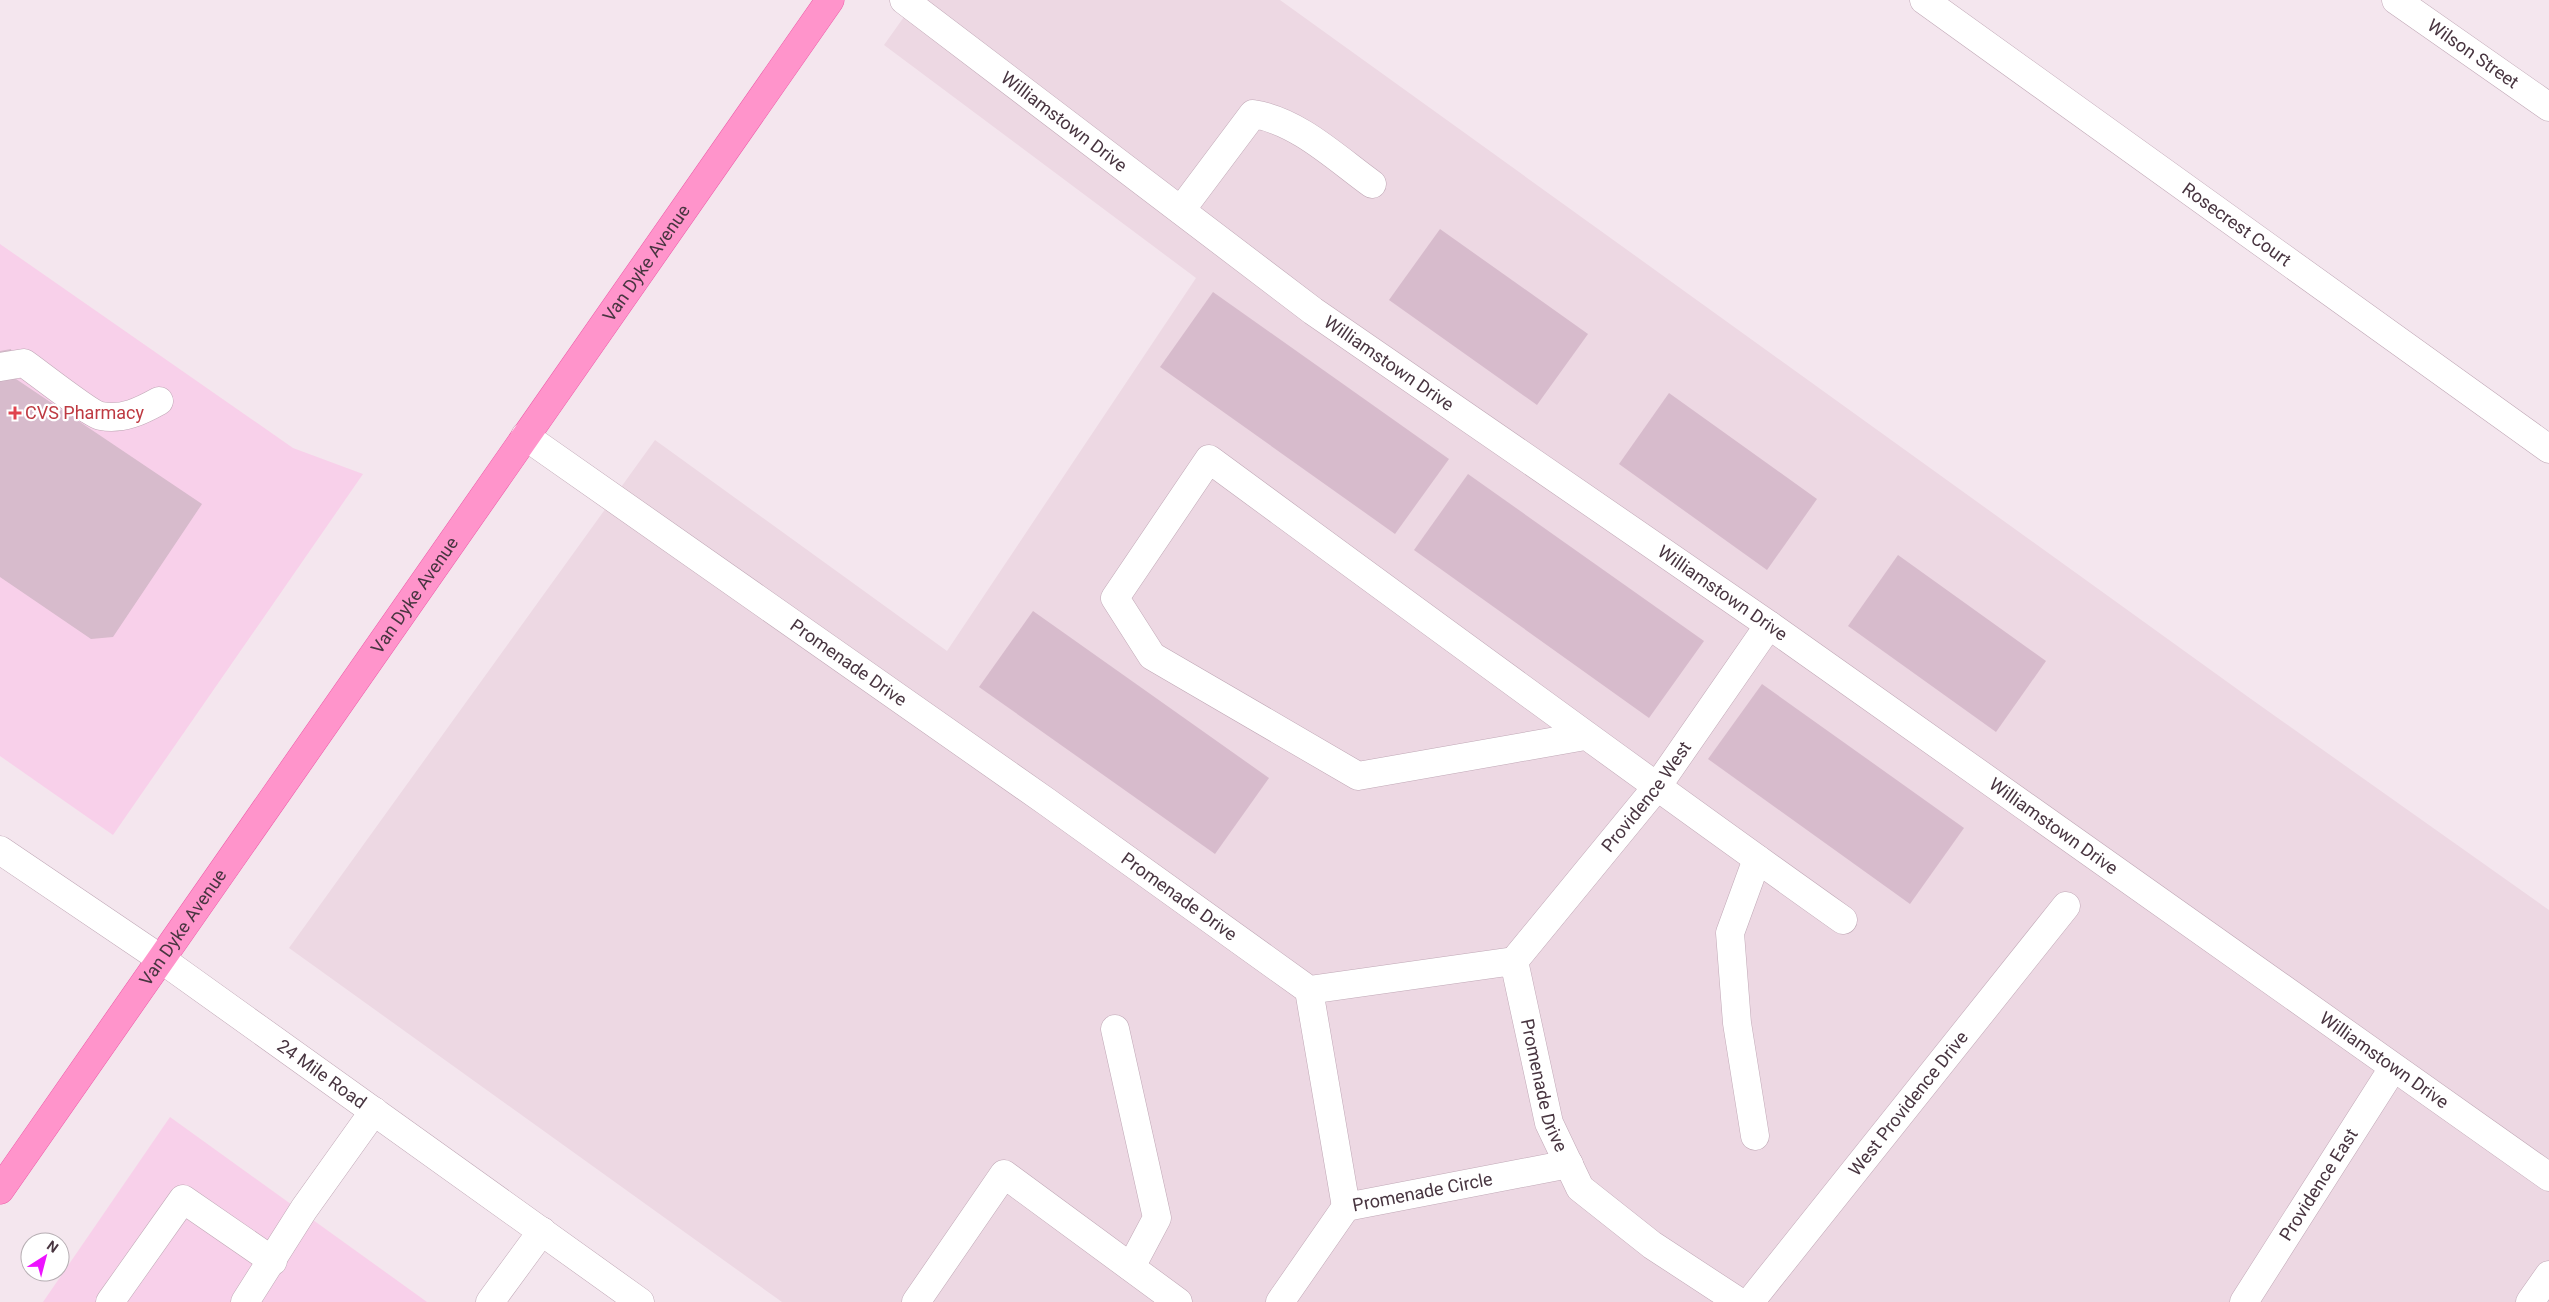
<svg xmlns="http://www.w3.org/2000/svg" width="2549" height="1302" font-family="Roboto,sans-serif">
<rect width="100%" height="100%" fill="#f4e6ee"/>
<path fill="#edd8e3" d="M916 0H1280L2251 699 2549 910V1302H782L289 948 655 440 947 651 1196 278 884 45Z"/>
<g fill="#f8d0ea">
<path d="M0 244 293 448 363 474 113 835 0 756Z"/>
<path d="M170 1117 427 1302H43Z"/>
</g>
<g fill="#d7bbcc">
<path d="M1440 229 1588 334 1537 405 1389 300Z"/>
<path d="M1213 292 1449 459 1395 534 1160 367Z"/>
<path d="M11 349 16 379 202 504 113 637 91 639 0 577V351Z"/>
<path d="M1669 393 1817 499 1767 570 1619 464Z"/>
<path d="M1468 474 1704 641 1649 718 1414 550Z"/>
<path d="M1898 555 2046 661 1996 732 1848 626Z"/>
<path d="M1033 611 1269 778 1215 854 979 687Z"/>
<path d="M1762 684 1964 828 1910 904 1708 759Z"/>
</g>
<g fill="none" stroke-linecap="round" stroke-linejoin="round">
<defs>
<g id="minor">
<path id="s1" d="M904 0 1313 311 1769 625 2549 1177"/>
<path id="s2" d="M1924 0 2549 449"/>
<path id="s3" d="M2396 0 2549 107"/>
<path d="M1181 210 1253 114C1298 121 1336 158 1372 184"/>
<path d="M0 367 24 363C37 372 90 414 101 416 123 420 141 411 159 401"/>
<path id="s4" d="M525 436 1047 802 1309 990 1514 961 1549 1123 1580 1188 1652 1245 1739 1302"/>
<path d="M1585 736 1358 776 1152 656 1115 598 1209 459C1420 614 1630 769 1843 920"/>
<path id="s5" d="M0 850 161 959 640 1302"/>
<path id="s6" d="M1514 961 1656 788 1769 625"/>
<path id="s7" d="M1309 990 1346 1207 1569 1164"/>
<path d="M1115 1029 1157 1218 1131 1267"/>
<path d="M1755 1136 1737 1023 1730 933 1757 859"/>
<path d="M110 1302 183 1199 273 1261"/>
<path d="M245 1302 304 1209 374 1111"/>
<path d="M490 1302 542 1231"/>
<path d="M916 1302 1004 1174 1178 1302"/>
<path d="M1280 1302 1346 1207"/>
<path id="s8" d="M1750 1302 2066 906"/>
<path id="s9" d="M2244 1302 2393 1068"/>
<path d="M2530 1302 2549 1275"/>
</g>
<g id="major">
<path id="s10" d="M0 1190 830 0"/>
</g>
</defs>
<use href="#minor" stroke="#c0a8b6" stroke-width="29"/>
<use href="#major" stroke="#ec5ca8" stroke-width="29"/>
<use href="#minor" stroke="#fff" stroke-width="28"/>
<use href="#major" stroke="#ff94cb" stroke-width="28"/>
</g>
<path fill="#e0444e" stroke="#fff" stroke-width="2" d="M12.5 405.5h5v5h5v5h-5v5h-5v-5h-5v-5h5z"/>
<g text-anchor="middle" stroke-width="4.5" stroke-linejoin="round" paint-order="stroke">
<g font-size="18" fill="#483540" stroke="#fff">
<text dy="6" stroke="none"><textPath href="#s3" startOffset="94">Wilson Street</textPath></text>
<text dy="6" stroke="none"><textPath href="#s1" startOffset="201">Williamstown Drive</textPath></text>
<text dy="6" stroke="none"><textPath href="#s2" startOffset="385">Rosecrest Court</textPath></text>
<text dy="6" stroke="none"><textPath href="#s10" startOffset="1130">Van Dyke Avenue</textPath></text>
<text dy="6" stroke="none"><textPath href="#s1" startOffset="606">Williamstown Drive</textPath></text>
<text dy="6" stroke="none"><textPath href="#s1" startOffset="1011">Williamstown Drive</textPath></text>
<text dy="6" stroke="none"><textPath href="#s10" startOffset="725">Van Dyke Avenue</textPath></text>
<text dy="6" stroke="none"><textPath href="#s4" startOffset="395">Promenade Drive</textPath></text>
<text dy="6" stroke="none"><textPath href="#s6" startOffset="211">Providence West</textPath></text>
<text dy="6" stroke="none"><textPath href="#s1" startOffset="1416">Williamstown Drive</textPath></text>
<text dy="6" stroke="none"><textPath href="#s4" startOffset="800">Promenade Drive</textPath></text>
<text dy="6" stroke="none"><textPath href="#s10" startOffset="320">Van Dyke Avenue</textPath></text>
<text dy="6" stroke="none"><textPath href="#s1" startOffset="1821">Williamstown Drive</textPath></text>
<text dy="6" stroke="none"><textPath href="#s5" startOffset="392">24 Mile Road</textPath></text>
<text dy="6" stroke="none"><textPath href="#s4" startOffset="1295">Promenade Drive</textPath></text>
<text dy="6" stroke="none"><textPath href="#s8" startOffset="254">West Providence Drive</textPath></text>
<text dy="6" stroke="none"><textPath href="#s9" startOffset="139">Providence East</textPath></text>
<text dy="6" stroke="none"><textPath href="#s7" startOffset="298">Promenade Circle</textPath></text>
</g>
<g font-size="18" fill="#be3a42" stroke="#fff" text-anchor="start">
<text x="25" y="419">CVS Pharmacy</text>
</g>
</g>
<g transform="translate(45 1257) rotate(36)"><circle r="24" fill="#ffffff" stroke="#b6aeb3"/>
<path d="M0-4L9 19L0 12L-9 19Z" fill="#ed12ff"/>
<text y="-8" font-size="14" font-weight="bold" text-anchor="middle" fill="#483540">N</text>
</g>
</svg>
